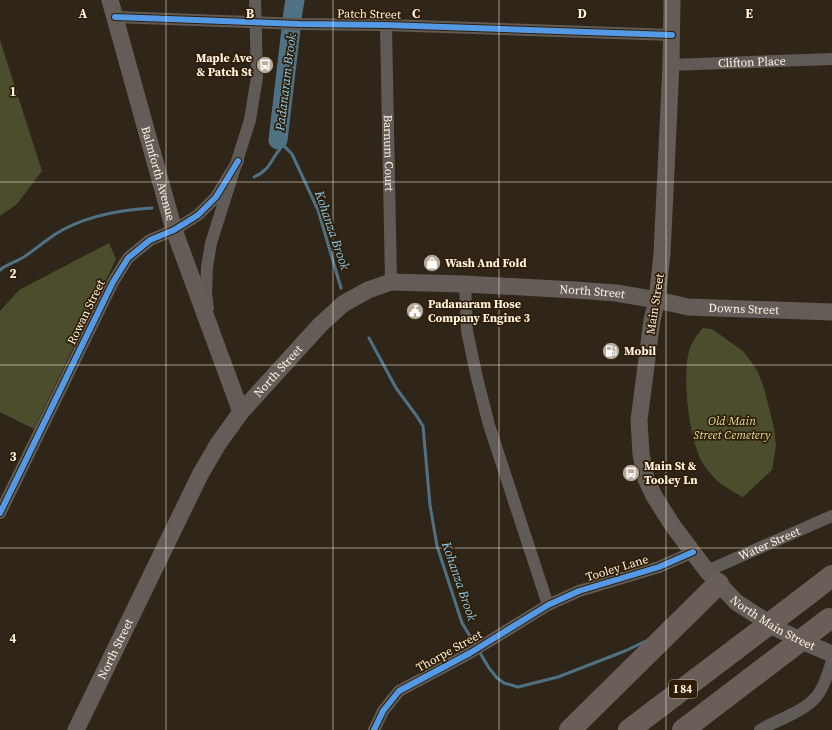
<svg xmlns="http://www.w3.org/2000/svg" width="832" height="730" font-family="'Source Serif 4',serif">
<rect width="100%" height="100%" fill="#2f2619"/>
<g fill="#4c4d2c">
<path d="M0 40 42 171 17 204 0 216Z"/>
<path d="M109 243 116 259 34 429 0 412V311L19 290Z"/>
<path d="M703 328 712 329 743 351 752 363 758 372 764 388 774 428 776 446 772 470 743 497C724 487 714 481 702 462 689 439 681 373 690 348 693 340 697 335 703 328Z"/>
</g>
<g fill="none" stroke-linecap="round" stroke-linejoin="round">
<g stroke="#4e7284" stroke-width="3">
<path d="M278 140 292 154 318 210 341 288"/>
<path d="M254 177C270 170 270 161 280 149L278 142"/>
<path d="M0 270C7 264 16 262 24 257 34 250 44 242 54 235 83 216 118 210 152 208"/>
<path d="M369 338 396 388 416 415 423 426 430 505 437 546 462 623 476 646"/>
<path d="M479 651 489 668 497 678 504 683 518 687 558 677 625 651 646 641"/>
</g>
<path stroke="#4e7284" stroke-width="19" d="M278 140 293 12 295 0"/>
<g stroke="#615b57" stroke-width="12">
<path d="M115 17 300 24 386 25 672 35"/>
<path id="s1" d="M386 25 391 282"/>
<path id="s2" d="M671 65 832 59"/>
<path d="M465 284 467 331 477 378 489 425 548 605"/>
<path d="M208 308 206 293 207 267 211 243 250 120 257 77 255 0"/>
<path d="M0 513 113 282 128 258 150 240 174 230 198 215 216 197 238 161"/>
<path id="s3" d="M707 571 832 516"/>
<path d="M374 730 383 711 399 691 470 653 548 605 579 591 659 567 693 552"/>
<path d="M760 730C778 719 802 713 816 697 824 688 829 671 832 660"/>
</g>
<g stroke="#645c56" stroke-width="17">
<path id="s4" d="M110 0 174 230 241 412"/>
<path id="s5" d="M672 0 671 65 662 254 657 300 652 320 639 420 641 454 646 479 654 496 673 526 707 571 736 602 778 629 806 643 832 654"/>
<path id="s6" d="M76 730 200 475 218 444 241 412 320 325 343 304 368 290 391 282 465 284 575 290 616 293 657 300 688 307 832 312"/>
</g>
<g stroke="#695f58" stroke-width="22">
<path d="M798 602 832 576"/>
<path d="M570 730 718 584"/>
<path d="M629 730 736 649"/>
<path d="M683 730 767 666"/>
</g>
<g stroke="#695f58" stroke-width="22">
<path d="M736 649 798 602"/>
<path d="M767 666 829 619"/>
</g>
<defs>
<g id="cycleway">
<path d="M115 17 300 24 386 25 672 35"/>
<path d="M0 513 113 282 128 258 150 240 174 230 198 215 216 197 238 161"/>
<path d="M374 730 383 711 399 691 470 653 548 605 579 591 659 567 693 552"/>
</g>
</defs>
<use href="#cycleway" stroke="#2f1e05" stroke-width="8"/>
<use href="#cycleway" stroke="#5399e6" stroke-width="6"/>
</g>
<path fill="none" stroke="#fff3e4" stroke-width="1" stroke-opacity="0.55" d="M166 0V730M333 0V730M499 0V730M666 0V730M0 182H832M0 365H832M0 548H832"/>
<defs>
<symbol id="bus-disc" viewBox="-11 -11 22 22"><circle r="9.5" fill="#b6ab9d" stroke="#2f1e05"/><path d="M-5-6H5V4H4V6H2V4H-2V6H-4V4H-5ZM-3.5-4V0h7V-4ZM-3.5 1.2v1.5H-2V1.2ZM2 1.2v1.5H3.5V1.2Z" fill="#fff"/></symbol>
<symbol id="shop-disc" viewBox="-11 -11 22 22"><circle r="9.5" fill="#b6ab9d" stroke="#2f1e05"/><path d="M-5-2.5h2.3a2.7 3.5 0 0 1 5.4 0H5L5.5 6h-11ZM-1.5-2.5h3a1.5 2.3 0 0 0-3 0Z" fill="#fff"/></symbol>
<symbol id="civic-disc" viewBox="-11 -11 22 22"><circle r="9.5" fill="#b6ab9d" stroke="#2f1e05"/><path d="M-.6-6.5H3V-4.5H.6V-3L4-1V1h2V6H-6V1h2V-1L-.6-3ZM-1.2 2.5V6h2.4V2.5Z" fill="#fff"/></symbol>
<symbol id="fuel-disc" viewBox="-11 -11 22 22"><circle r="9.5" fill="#b6ab9d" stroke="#2f1e05"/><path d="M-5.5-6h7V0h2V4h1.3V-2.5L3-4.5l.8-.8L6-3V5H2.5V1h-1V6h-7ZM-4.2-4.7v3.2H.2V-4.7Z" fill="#fff"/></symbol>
</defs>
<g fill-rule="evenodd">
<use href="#bus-disc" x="255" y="55" width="20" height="20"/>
<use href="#shop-disc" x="422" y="253" width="20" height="20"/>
<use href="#civic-disc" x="405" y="301" width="20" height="20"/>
<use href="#fuel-disc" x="601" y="341" width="20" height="20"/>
<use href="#bus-disc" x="621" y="463" width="20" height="20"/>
</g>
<g text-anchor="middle" stroke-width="3.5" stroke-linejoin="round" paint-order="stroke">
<rect fill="#2f1e05" stroke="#c1b3a1" stroke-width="1" x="669" y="680" width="28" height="18" rx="3"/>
<g font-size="11" font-weight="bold" fill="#fff3e4">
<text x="683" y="693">I 84</text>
</g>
<g font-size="12" fill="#fff3e4" stroke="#2f1e05">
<text transform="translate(369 14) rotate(1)" y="4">Patch Street</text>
<text dy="4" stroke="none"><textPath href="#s2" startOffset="81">Clifton Place</textPath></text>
<text dy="4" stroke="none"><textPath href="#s1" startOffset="128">Barnum Court</textPath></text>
<text dy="4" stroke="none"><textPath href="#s4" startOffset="180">Balmforth Avenue</textPath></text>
<text dy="4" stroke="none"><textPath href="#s6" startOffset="762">North Street</textPath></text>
<text transform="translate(655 304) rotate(-81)" y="4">Main Street</text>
<text dy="4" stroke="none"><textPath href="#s6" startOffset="915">Downs Street</textPath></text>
<text transform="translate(86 312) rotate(-64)" y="4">Rowan Street</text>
<text dy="4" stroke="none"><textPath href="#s6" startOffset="414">North Street</textPath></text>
<text dy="4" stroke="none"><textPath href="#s3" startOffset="68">Water Street</textPath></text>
<text transform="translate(617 568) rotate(-17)" y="4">Tooley Lane</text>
<text dy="4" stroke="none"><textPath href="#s5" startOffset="677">North Main Street</textPath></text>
<text dy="4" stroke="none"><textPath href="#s6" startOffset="90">North Street</textPath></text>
<text transform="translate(449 651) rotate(-29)" y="4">Thorpe Street</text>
</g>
<g font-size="12" font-weight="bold" fill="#fff3e4" stroke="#2f1e05" text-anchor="start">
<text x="252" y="62" text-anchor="end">Maple Ave<tspan x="252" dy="14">&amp; Patch St</tspan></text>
<text x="445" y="267">Wash And Fold</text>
<text x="428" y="308">Padanaram Hose<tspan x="428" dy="14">Company Engine 3</tspan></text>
<text x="624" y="355">Mobil</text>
<text x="644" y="470">Main St &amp;<tspan x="644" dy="14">Tooley Ln</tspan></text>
</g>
<g font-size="12" font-style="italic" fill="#dcdf9c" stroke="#2f1e05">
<text x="732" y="425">Old Main<tspan x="732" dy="14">Street Cemetery</tspan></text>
</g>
<g font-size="13" font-style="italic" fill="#87caf0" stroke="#2f1e05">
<text transform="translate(285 82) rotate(-83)" y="5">Padanaram Brook</text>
<text transform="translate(333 230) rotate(71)" y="5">Kohanza Brook</text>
<text transform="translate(460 581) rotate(71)" y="5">Kohanza Brook</text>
</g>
</g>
<g font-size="13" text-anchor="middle" font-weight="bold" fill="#fff3e4" stroke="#2f1e05" stroke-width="3.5" stroke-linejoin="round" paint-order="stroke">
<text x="83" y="18">A</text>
<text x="250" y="18">B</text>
<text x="416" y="18">C</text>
<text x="582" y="18">D</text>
<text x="749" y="18">E</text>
<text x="13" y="96">1</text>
<text x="13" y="278">2</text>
<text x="13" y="461">3</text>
<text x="13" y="643">4</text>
</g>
</svg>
